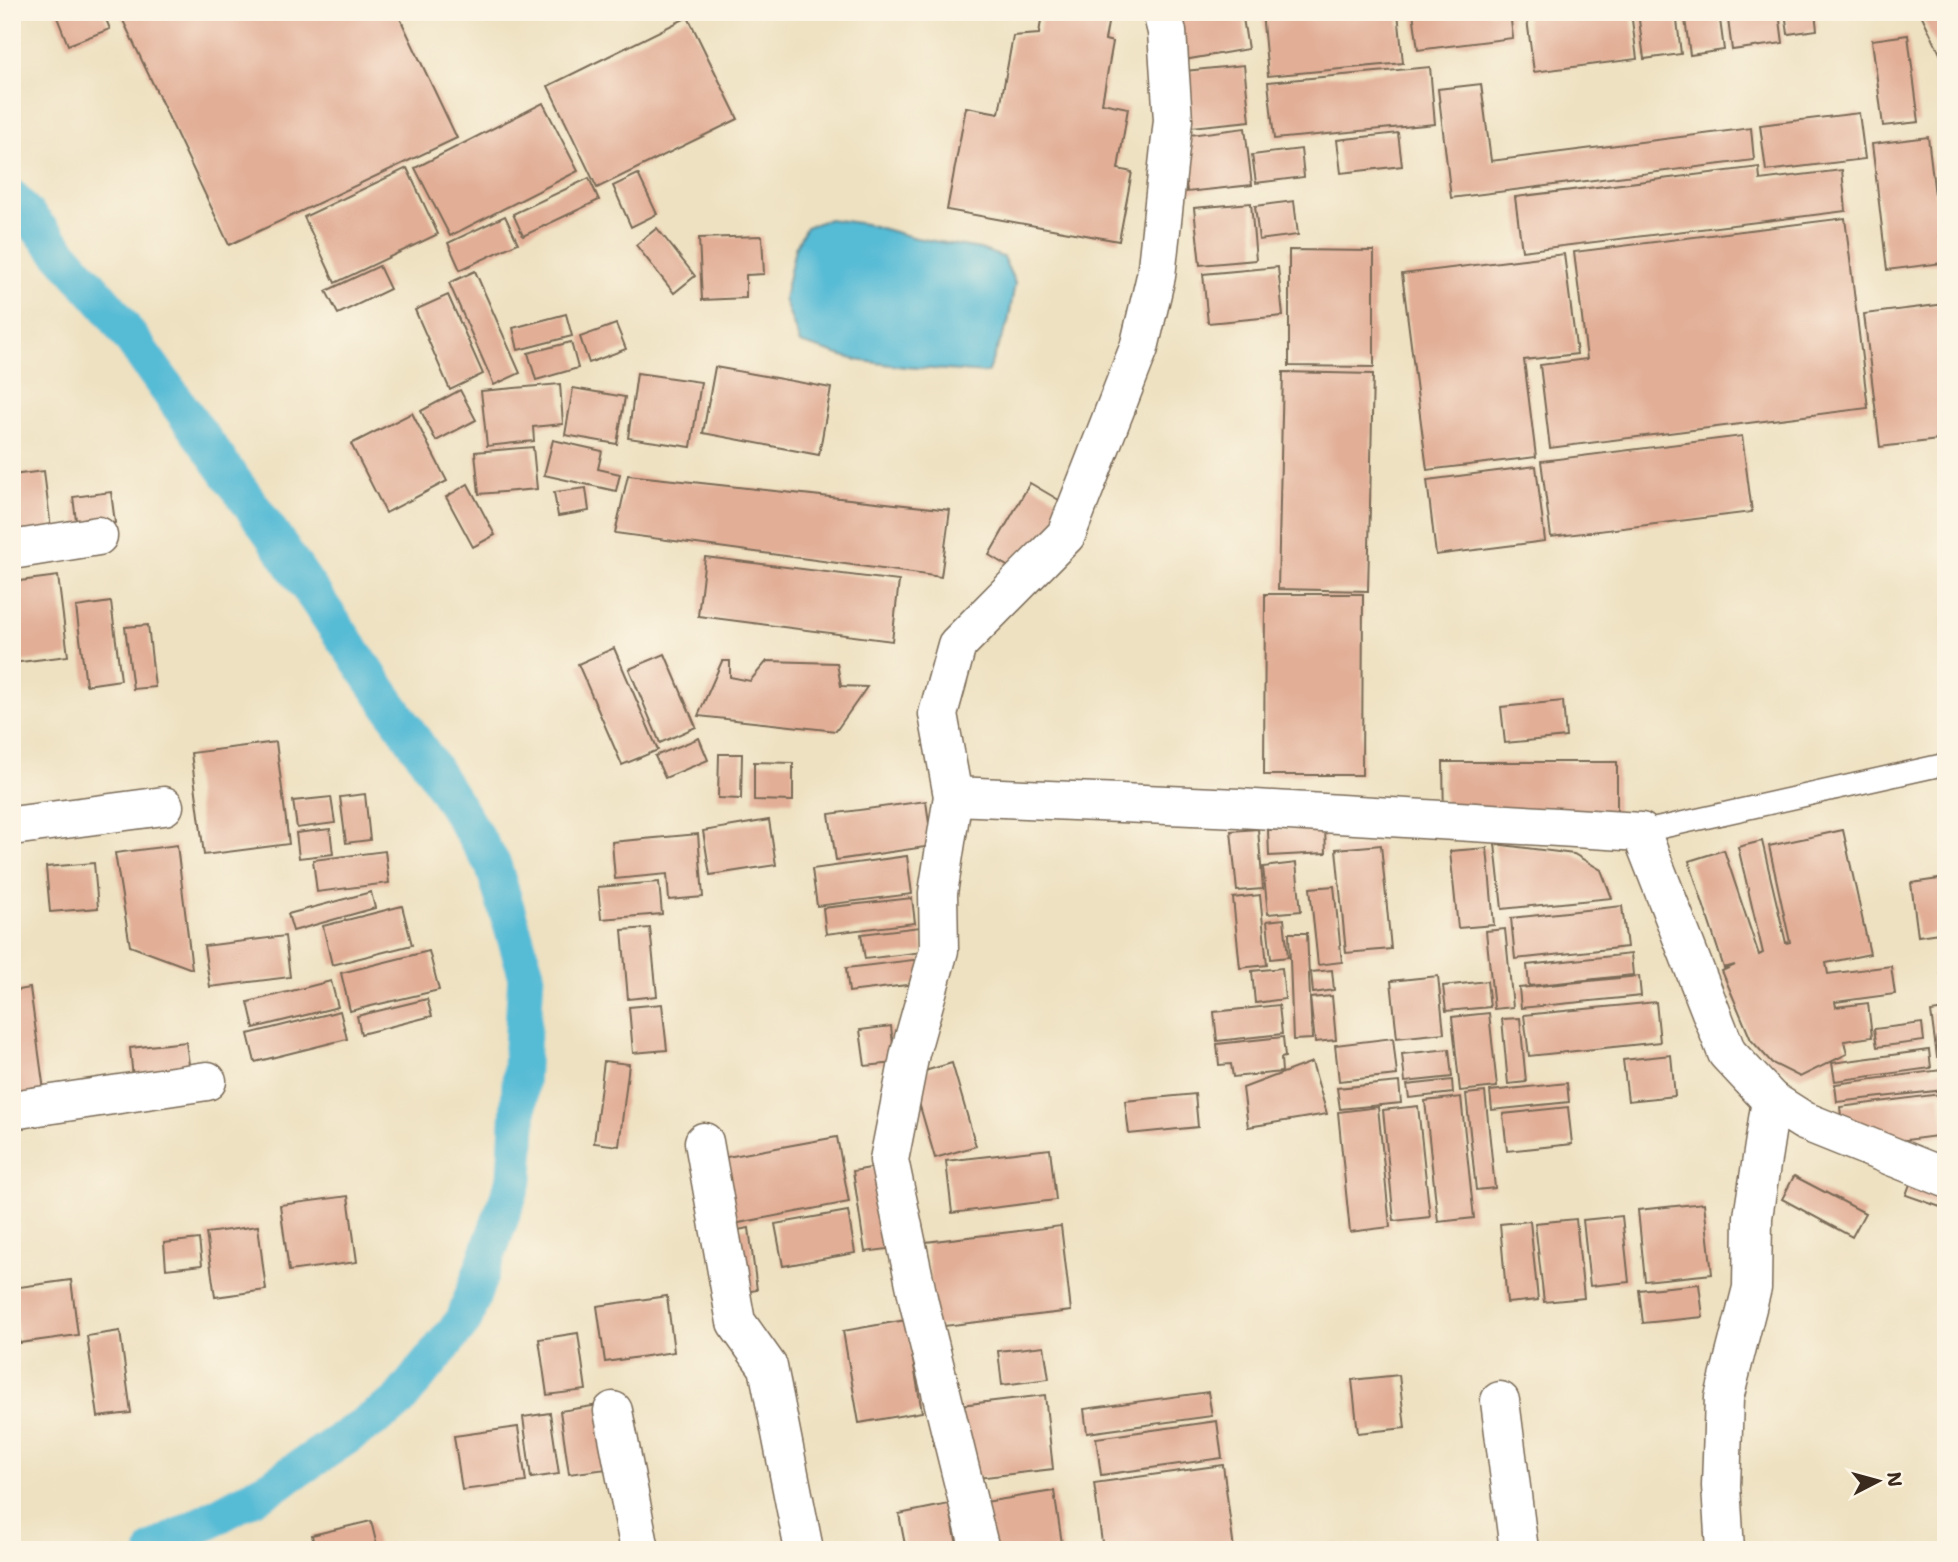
<svg xmlns="http://www.w3.org/2000/svg" width="1958" height="1562" font-family="'Shantell Sans',sans-serif">
<rect width="100%" height="100%" fill="#fcf5e5"/>
<filter id="ink" filterUnits="userSpaceOnUse"><feTurbulence type="fractalNoise" baseFrequency=".0143" numOctaves="2"/><feDisplacementMap in="SourceGraphic" scale="14" xChannelSelector="R" yChannelSelector="G"/><feConvolveMatrix kernelMatrix="1 2 1 2 8 2 1 2 1" color-interpolation-filters="sRGB"/></filter>
<filter id="wash" filterUnits="userSpaceOnUse"><feTurbulence type="fractalNoise" baseFrequency=".00686" numOctaves="4" result="noise"/><feDisplacementMap in="SourceGraphic" scale="28" xChannelSelector="R" yChannelSelector="G"/><feGaussianBlur stdDeviation="1.57" result="paint"/><feColorMatrix in="noise" values="0 0 0 0 0 0 0 0 0 0 0 0 0 0 0 0 0 1.4 0 .05"/><feComposite in="paint" operator="in"/></filter>
<g filter="url(#wash)">
<rect width="100%" height="100%" fill="#eee1c1"/>
<path fill="#57bbd5" stroke="#49727a" stroke-width="2" d="M829 219 866 224 916 238 980 249 1003 257 1015 283 1008 323 987 373 905 367 856 360 800 343 784 299 795 248 806 227Z"/>
<g fill="none" stroke-linecap="round" stroke-linejoin="round">
<path stroke="#57bbd5" stroke-width="37" d="M12 198 109 308 271 533 428 761 493 865 526 973 515 1178 464 1320 396 1404 274 1485 155 1550"/>
</g>
<g id="blocks">
<g fill="#e2ae96">
<path d="M55 12H103L110 29 68 45Z"/>
<path d="M119 12H397L457 138 229 245Z"/>
<path d="M1074 12H1110L1105 40 1113 42 1102 103 1128 108 1118 169 1132 172 1119 241 947 210 966 107 999 113 1013 36 1039 34 1041 20Z"/>
<path d="M1170 12H1242L1248 49 1178 61Z"/>
<path d="M1262 12H1398L1403 63 1268 76Z"/>
<path d="M1413 12H1510L1513 38 1418 50Z"/>
<path d="M1526 12H1631L1637 59 1534 72Z"/>
<path d="M1638 12H1676L1681 54 1644 59Z"/>
<path d="M1684 12H1719L1724 50 1690 55Z"/>
<path d="M1727 12H1779L1783 43 1732 50Z"/>
<path d="M1785 12H1815L1817 30 1788 34Z"/>
<path d="M1920 12H1946V66Z"/>
<path d="M688 17 738 119 597 188 548 86Z"/>
<path d="M1908 35 1919 122 1883 126 1872 40Z"/>
<path d="M1244 65 1250 121 1181 128 1175 72Z"/>
<path d="M1430 67 1435 124 1274 139 1268 82Z"/>
<path d="M1481 84 1491 161 1751 128 1754 160 1451 198 1438 89Z"/>
<path d="M543 103 578 171 450 236 415 168Z"/>
<path d="M1859 113 1865 159 1766 171 1760 125Z"/>
<path d="M1245 128 1252 185 1187 192 1181 136Z"/>
<path d="M1398 133 1402 166 1341 173 1337 140Z"/>
<path d="M1928 137 1943 263 1887 270 1872 144Z"/>
<path d="M1301 149 1304 177 1256 183 1252 155Z"/>
<path d="M1759 167 1760 180 1842 170 1846 211 1522 251 1515 197Z"/>
<path d="M407 168 438 234 335 283 304 217Z"/>
<path d="M638 174 657 214 631 227 613 186Z"/>
<path d="M589 178 599 200 523 236 513 214Z"/>
<path d="M1294 201 1298 235 1259 240 1255 206Z"/>
<path d="M1251 203 1256 260 1200 265 1194 208Z"/>
<path d="M505 216 518 243 460 270 448 243Z"/>
<path d="M1845 218 1868 408 1550 448 1540 365 1587 359 1574 252Z"/>
<path d="M657 228 695 276 674 293 636 245Z"/>
<path d="M762 236 764 274 746 275V298L702 300 699 238Z"/>
<path d="M1289 250 1374 251V367L1289 366Z"/>
<path d="M1564 254 1577 354 1524 360 1536 457 1427 470 1402 274Z"/>
<path d="M379 266 390 289 338 314 326 291Z"/>
<path d="M1278 267 1283 316 1208 323 1203 274Z"/>
<path d="M475 271 520 373 494 385 449 283Z"/>
<path d="M448 295 483 374 450 390 415 310Z"/>
<path d="M1946 304V439L1880 447 1864 314Z"/>
<path d="M566 314 572 336 518 350 513 328Z"/>
<path d="M616 324 626 349 589 363 580 337Z"/>
<path d="M571 342 578 368 536 380 528 353Z"/>
<path d="M715 367 831 388 819 455 703 433Z"/>
<path d="M1283 372 1373 374 1368 591 1278 589Z"/>
<path d="M637 373 701 382 691 447 628 438Z"/>
<path d="M560 384 563 424 533 427 534 441 487 446 481 391Z"/>
<path d="M573 388 625 397 617 444 565 435Z"/>
<path d="M460 390 476 420 436 441 421 411Z"/>
<path d="M412 413 447 481 386 513 351 444Z"/>
<path d="M1742 436 1752 512 1551 537 1541 461Z"/>
<path d="M553 440 602 451 598 469 620 474 616 491 544 475Z"/>
<path d="M533 447 537 489 479 494 475 452Z"/>
<path d="M1536 466 1545 541 1436 555 1427 480Z"/>
<path d="M44 471 51 529 12 534V475Z"/>
<path d="M628 475 950 510 941 577 615 533Z"/>
<path d="M1030 483 1064 503 1022 575 989 555Z"/>
<path d="M468 484 495 535 473 547 446 497Z"/>
<path d="M586 488 589 511 558 516 554 492Z"/>
<path d="M111 492 115 523 77 528 73 497Z"/>
<path d="M705 557 899 581 892 641 698 616Z"/>
<path d="M58 576 68 656 12 663V582Z"/>
<path d="M1265 594H1363L1362 775H1264Z"/>
<path d="M111 602 121 680 86 685 76 607Z"/>
<path d="M148 625 155 687 133 689 125 627Z"/>
<path d="M614 648 658 750 622 765 578 664Z"/>
<path d="M665 654 696 727 660 743 629 669Z"/>
<path d="M722 661H730V677L750 681 767 661 837 663 841 686 867 687 836 731 698 716Z"/>
<path d="M1563 701 1566 737 1505 743 1501 707Z"/>
<path d="M699 738 708 760 665 778 655 756Z"/>
<path d="M276 742 289 844 204 855 191 753Z"/>
<path d="M719 754H742L741 799 718 798Z"/>
<path d="M754 762 793 763V801L754 800Z"/>
<path d="M1443 762H1617V820L1444 819Z"/>
<path d="M365 794 370 840 346 843 340 797Z"/>
<path d="M331 797 335 823 297 828 293 801Z"/>
<path d="M926 801 932 846 836 860 829 814Z"/>
<path d="M769 820 776 865 710 875 703 831Z"/>
<path d="M1325 827 1326 853 1269 856 1268 830Z"/>
<path d="M330 829 333 854 299 858 296 833Z"/>
<path d="M1258 829 1263 889 1237 891 1231 831Z"/>
<path d="M1843 830 1870 954 1826 963 1828 974 1891 966 1895 994 1835 1002 1836 1007 1868 1003 1872 1037 1844 1041 1847 1054 1800 1077 1772 1063 1751 1040 1722 971 1735 965 1724 968 1689 861 1724 850 1759 955 1763 953 1738 847 1762 841 1786 943 1790 942 1769 846Z"/>
<path d="M698 834 703 897 669 900 667 874 615 879 612 842Z"/>
<path d="M1495 844 1574 854 1601 870 1612 898 1502 909Z"/>
<path d="M177 845 192 969 130 946 115 853Z"/>
<path d="M1381 845 1391 949 1346 953 1336 849Z"/>
<path d="M1487 848 1494 925 1458 928 1450 851Z"/>
<path d="M385 851 389 883 317 892 313 860Z"/>
<path d="M907 856 912 894 817 906 812 869Z"/>
<path d="M94 863 98 908 50 912 46 867Z"/>
<path d="M1296 863 1301 911 1268 914 1263 867Z"/>
<path d="M1946 878V932L1918 936 1911 883Z"/>
<path d="M659 882 662 914 601 919 598 887Z"/>
<path d="M1334 886 1342 962 1318 965 1310 888Z"/>
<path d="M371 892 375 908 293 931 288 914Z"/>
<path d="M1260 895 1267 965 1240 968 1233 898Z"/>
<path d="M912 898 915 923 826 934 823 908Z"/>
<path d="M402 906 412 945 332 965 323 926Z"/>
<path d="M1622 906 1627 947 1515 959 1511 918Z"/>
<path d="M1284 919 1288 957 1271 959 1267 921Z"/>
<path d="M920 927 923 952 865 959 861 934Z"/>
<path d="M650 928 657 996 628 999 622 930Z"/>
<path d="M1505 929 1513 1007 1494 1009 1486 931Z"/>
<path d="M1289 933H1307L1312 1039 1293 1040Z"/>
<path d="M285 936 290 977 210 987 204 946Z"/>
<path d="M1946 938V993L1943 994 1937 939Z"/>
<path d="M429 951 439 990 350 1011 341 973Z"/>
<path d="M1631 954 1633 975 1529 986 1527 965Z"/>
<path d="M921 959 923 983 849 992 846 968Z"/>
<path d="M1282 968 1285 999 1255 1003 1252 971Z"/>
<path d="M1332 970 1334 990 1313 993 1311 972Z"/>
<path d="M1438 976 1444 1033 1397 1038 1391 981Z"/>
<path d="M1639 976 1641 996 1521 1008 1519 988Z"/>
<path d="M331 981 338 1007 254 1028 248 1002Z"/>
<path d="M1487 981 1490 1007 1446 1011 1443 986Z"/>
<path d="M30 988 45 1098 12 1102V991Z"/>
<path d="M1332 996 1336 1040 1315 1042 1310 998Z"/>
<path d="M427 999 432 1016 361 1034 357 1016Z"/>
<path d="M1656 1002 1660 1042 1529 1056 1524 1015Z"/>
<path d="M662 1004 667 1050 633 1053 629 1007Z"/>
<path d="M1279 1005 1282 1034 1217 1041 1214 1012Z"/>
<path d="M1946 1010V1056L1937 1057 1931 1012Z"/>
<path d="M340 1011 347 1039 255 1062 248 1034Z"/>
<path d="M1489 1013 1497 1087 1460 1091 1452 1017Z"/>
<path d="M1520 1018 1526 1082 1508 1084 1502 1019Z"/>
<path d="M1922 1023 1924 1041 1877 1047 1874 1029Z"/>
<path d="M891 1026 895 1063 865 1066 860 1030Z"/>
<path d="M1283 1037 1285 1057 1281 1058 1282 1072 1233 1077 1231 1064 1219 1065 1217 1044Z"/>
<path d="M1393 1038 1397 1075 1339 1081 1335 1045Z"/>
<path d="M186 1042 190 1072 133 1078 130 1048Z"/>
<path d="M1449 1049 1452 1077 1405 1082 1402 1054Z"/>
<path d="M1929 1050 1931 1068 1835 1081 1832 1063Z"/>
<path d="M1671 1055 1675 1096 1628 1101 1623 1060Z"/>
<path d="M604 1061 629 1064 619 1146 594 1143Z"/>
<path d="M1312 1062 1327 1114 1248 1127 1243 1088Z"/>
<path d="M952 1063 976 1146 935 1158 911 1075Z"/>
<path d="M1941 1070 1944 1090 1837 1102 1835 1084Z"/>
<path d="M1452 1080 1453 1093 1409 1098 1407 1085Z"/>
<path d="M1399 1082 1401 1103 1340 1109 1337 1088Z"/>
<path d="M1567 1083 1569 1102 1492 1110 1490 1091Z"/>
<path d="M1485 1092 1495 1188 1476 1190 1466 1094Z"/>
<path d="M1195 1094 1198 1127 1129 1134 1125 1101Z"/>
<path d="M1940 1094 1945 1135 1845 1148 1840 1107Z"/>
<path d="M1461 1097 1474 1218 1438 1222 1425 1101Z"/>
<path d="M1418 1106 1430 1217 1394 1221 1383 1110Z"/>
<path d="M1378 1107 1390 1227 1350 1232 1338 1112Z"/>
<path d="M1568 1107 1572 1144 1507 1151 1503 1114Z"/>
<path d="M837 1137 849 1202 728 1225 716 1159Z"/>
<path d="M1050 1149 1056 1200 952 1213 946 1161Z"/>
<path d="M1923 1149 1946 1157V1209L1906 1195Z"/>
<path d="M876 1167 888 1249 865 1252 853 1171Z"/>
<path d="M1794 1176 1865 1213 1852 1237 1782 1199Z"/>
<path d="M348 1196 357 1262 289 1271 280 1205Z"/>
<path d="M1704 1203 1712 1274 1645 1281 1638 1210Z"/>
<path d="M848 1211 855 1253 783 1266 775 1224Z"/>
<path d="M1622 1216 1629 1282 1590 1286 1583 1220Z"/>
<path d="M1576 1219 1584 1298 1544 1302 1535 1223Z"/>
<path d="M1530 1221 1538 1300 1507 1303 1500 1224Z"/>
<path d="M258 1226 266 1290 215 1297 206 1233Z"/>
<path d="M1061 1226 1071 1311 936 1327 926 1242Z"/>
<path d="M749 1228 757 1290 734 1294 726 1232Z"/>
<path d="M199 1239 202 1265 166 1269 164 1243Z"/>
<path d="M71 1280 78 1335 19 1343 12 1288Z"/>
<path d="M1699 1284 1703 1317 1643 1323 1639 1290Z"/>
<path d="M667 1296 674 1352 605 1362 597 1306Z"/>
<path d="M906 1320 922 1412 859 1423 843 1331Z"/>
<path d="M120 1331 131 1413 98 1417 87 1336Z"/>
<path d="M578 1333 586 1390 547 1395 539 1339Z"/>
<path d="M1044 1346 1049 1379 1002 1385 998 1351Z"/>
<path d="M1399 1375 1405 1428 1358 1433 1352 1380Z"/>
<path d="M1208 1392 1212 1416 1087 1433 1084 1409Z"/>
<path d="M1045 1395 1053 1469 969 1479 961 1405Z"/>
<path d="M599 1405 607 1469 569 1474 560 1411Z"/>
<path d="M550 1413 559 1474 531 1478 523 1417Z"/>
<path d="M1217 1421 1222 1458 1101 1475 1096 1438Z"/>
<path d="M518 1427 526 1482 462 1490 454 1436Z"/>
<path d="M1223 1465 1234 1550H1103L1094 1483Z"/>
<path d="M1054 1491 1063 1550H993L985 1502Z"/>
<path d="M949 1504 958 1550H906L899 1514Z"/>
<path d="M371 1521 378 1550H315L312 1535Z"/>
<path d="M1655 1541 1657 1550H1618V1548Z"/>
<path d="M1338 1544V1550H1312L1311 1546Z"/>
</g>
</g>
</g>
<g filter="url(#ink)">
<use href="#blocks" fill-opacity="0" stroke="#7a6a57" stroke-width="2"/>
<g fill="none" stroke-linecap="round" stroke-linejoin="round">
<defs>
<path id="service" d="M1641 832 1946 764"/>
<g id="minor">
<path d="M12 550 98 536"/>
<path d="M953 796 1239 808 1641 832 1727 1053 1771 1100 1804 1121 1946 1178"/>
<path d="M12 826 164 806"/>
<path d="M12 1110 207 1081"/>
<path d="M704 1142 736 1322 768 1367 804 1550"/>
<path d="M1500 1401 1519 1550"/>
<path d="M613 1411 640 1550"/>
<path d="M980 1550 919 1303 889 1160 910 1053 939 950 938 893 953 796 938 714 957 645 1066 535 1139 348 1156 276 1173 120 1167 32 1162 12"/>
<path d="M1725 1550 1721 1486 1724 1398 1752 1288 1753 1217 1771 1100"/>
</g>
</defs>
<use href="#service" stroke="#7a6a57" stroke-width="24"/>
<use href="#minor" stroke="#7a6a57" stroke-width="41"/>
<use href="#service" stroke="#fff" stroke-width="21"/>
<use href="#minor" stroke="#fff" stroke-width="38"/>
</g>
</g>
<rect width="1958" height="1562" fill="none" stroke="#fcf5e5" stroke-width="42"/>
<g transform="translate(1878 1481) rotate(84)" stroke="#fcf5e5" stroke-width="5" paint-order="stroke">
<path d="M0-5L12 26L0 18L-12 26Z" fill="#3b2a1e"/>
<text y="-10" font-size="19" font-weight="bold" text-anchor="middle" fill="#3b2a1e">N</text>
</g>
</svg>
